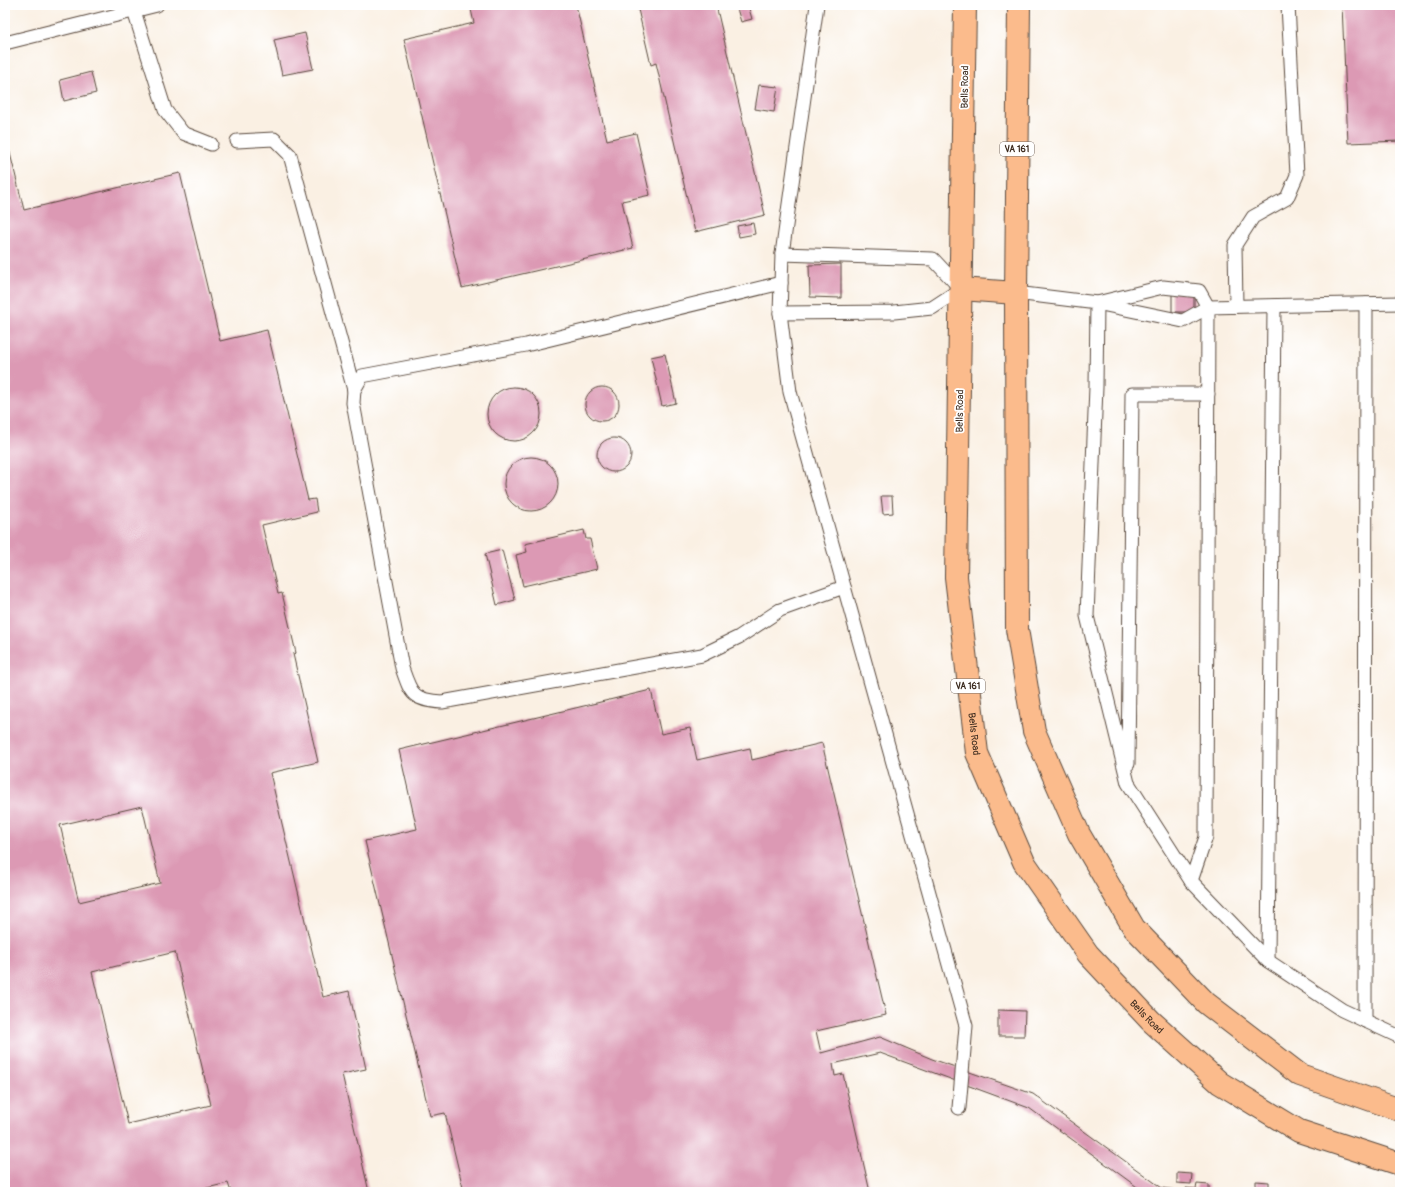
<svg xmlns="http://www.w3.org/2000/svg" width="1405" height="1197" font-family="Pangolin,sans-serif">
<rect width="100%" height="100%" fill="#fff"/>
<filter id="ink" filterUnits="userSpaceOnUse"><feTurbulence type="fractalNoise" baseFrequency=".025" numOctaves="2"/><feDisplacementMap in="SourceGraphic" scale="8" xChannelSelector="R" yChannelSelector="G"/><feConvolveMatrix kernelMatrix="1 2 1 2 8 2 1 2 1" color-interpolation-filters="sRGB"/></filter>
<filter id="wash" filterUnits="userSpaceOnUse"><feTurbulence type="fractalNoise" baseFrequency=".012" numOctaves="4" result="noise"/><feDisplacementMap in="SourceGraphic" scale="16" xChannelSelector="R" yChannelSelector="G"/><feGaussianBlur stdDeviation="0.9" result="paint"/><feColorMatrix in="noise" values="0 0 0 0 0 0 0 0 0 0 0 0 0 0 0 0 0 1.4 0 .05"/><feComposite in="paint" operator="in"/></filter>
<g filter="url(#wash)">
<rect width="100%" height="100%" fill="#faf0e3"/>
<g id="blocks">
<g fill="#dc99b4" fill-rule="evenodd">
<path d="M470 5H576L607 140 636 133 650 195 622 201 633 248 462 288 404 39 474 23Z"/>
<path d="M637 5H716L765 215 695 232 656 63 651 65Z"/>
<path d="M736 5H748L752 19 741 22Z"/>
<path d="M1342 5H1400V141L1348 143Z"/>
<path d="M305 33 313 69 282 75 274 40Z"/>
<path d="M91 72 96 93 64 101 60 80Z"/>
<path d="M759 85 778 87 774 112 755 109Z"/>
<path d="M5 133 24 210 180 173 220 341 267 330 308 500 315 499 317 512 262 525 278 594 282 593 296 653 293 654 318 762 270 773 323 997 349 991 366 1069 342 1074 369 1192H231L228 1183 190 1192H5ZM142 806 160 883 79 902 60 825ZM175 952 211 1105 128 1124 92 972Z"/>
<path d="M753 223 755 234 739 237 737 226Z"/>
<path d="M841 264V298L810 297 809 265Z"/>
<path d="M1172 292 1194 293V312H1172Z"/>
<path d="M665 354 676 403 662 406 651 357Z"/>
<circle cx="514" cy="414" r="27"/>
<circle cx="602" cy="404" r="17"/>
<circle cx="614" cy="455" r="17"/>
<circle cx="531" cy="484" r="27"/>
<path d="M881 496H892L893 513 883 514Z"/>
<path d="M584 530 586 539H590L597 569 523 586 516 555 527 552 525 544Z"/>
<path d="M502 550 515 600 497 605 485 554Z"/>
<path d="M651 690 661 734 690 728 697 760 750 748 752 760 822 743 886 1015 816 1031 821 1053 880 1037 932 1059 1033 1094 1162 1188 1186 1191V1188L1196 1189 1197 1184 1209 1185V1190L1219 1192H1144L1029 1108 880 1053 833 1064 835 1076 843 1074 870 1192H464L445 1113 430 1116 365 841 417 829 399 750Z"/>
<path d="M998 1010 1025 1011 1024 1036H998Z"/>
<path d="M1177 1173 1192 1174 1191 1184 1177 1183Z"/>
<path d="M1256 1181 1269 1182V1191L1256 1190Z"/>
</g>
</g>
</g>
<g filter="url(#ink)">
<use href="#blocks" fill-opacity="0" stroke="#58483c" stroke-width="1"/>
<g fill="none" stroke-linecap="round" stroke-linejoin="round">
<defs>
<g id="service">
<path d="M817 5 782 254 780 313 790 392 966 1026 959 1108"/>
<path d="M134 11 165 110 183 133 211 144"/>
<path d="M5 43 157 5"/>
<path d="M237 141 274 139 290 155 354 390"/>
<path d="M781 283 526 345 362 376 354 390 353 403 402 668C411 694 412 700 442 702L702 655 739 637 780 610 844 587"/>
<path d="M1016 293 1097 303 1096 387 1087 616 1128 783 1191 881 1268 961 1342 1010 1400 1037"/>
<path d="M1097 303 1163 287 1199 291 1208 307 1206 837 1191 881"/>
<path d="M1101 304 1183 321 1208 307 1400 303"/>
<path d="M1236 306 1235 245 1253 217 1287 198 1297 175 1288 5"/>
<path d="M780 313 894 312 932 308 961 289 933 259 782 254"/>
<path d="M1128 764 1132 394H1208"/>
<path d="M1268 961 1274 306"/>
<path d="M1365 1021 1366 304"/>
</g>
<g id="primary">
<path id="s1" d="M965 5 956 577 977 753 1024 862 1088 954 1151 1021 1220 1083 1299 1131 1400 1164"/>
<path d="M1019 5 1016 293 1017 629 1034 731 1079 834 1134 928 1206 1003 1300 1075 1400 1110"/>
<path d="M961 289 1016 293"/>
</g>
</defs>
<use href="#service" stroke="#58483c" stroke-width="15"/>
<use href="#primary" stroke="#58483c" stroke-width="24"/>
<use href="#service" stroke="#fff" stroke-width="13"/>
<use href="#primary" stroke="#fbbb8c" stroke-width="22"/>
</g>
</g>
<g text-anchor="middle" stroke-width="3.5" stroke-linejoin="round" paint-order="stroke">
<g fill="#fff" stroke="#766a62" stroke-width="1">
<rect x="1000" y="142" width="34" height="14" rx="3"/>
<rect x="951" y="679" width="34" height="14" rx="3"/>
</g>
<g font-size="9" font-weight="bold" fill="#3b2a1e">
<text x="1017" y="152">VA 161</text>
<text x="968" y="689">VA 161</text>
</g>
<g font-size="10" fill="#3b2a1e" stroke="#fff">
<text transform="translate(964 87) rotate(-89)" y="4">Bells Road</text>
<text transform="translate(959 411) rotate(-89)" y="4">Bells Road</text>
<text dy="4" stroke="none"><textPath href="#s1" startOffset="730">Bells Road</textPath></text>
<text dy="4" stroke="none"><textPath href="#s1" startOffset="1066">Bells Road</textPath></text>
</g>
</g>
<rect width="1405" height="1197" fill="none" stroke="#fff" stroke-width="20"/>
</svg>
